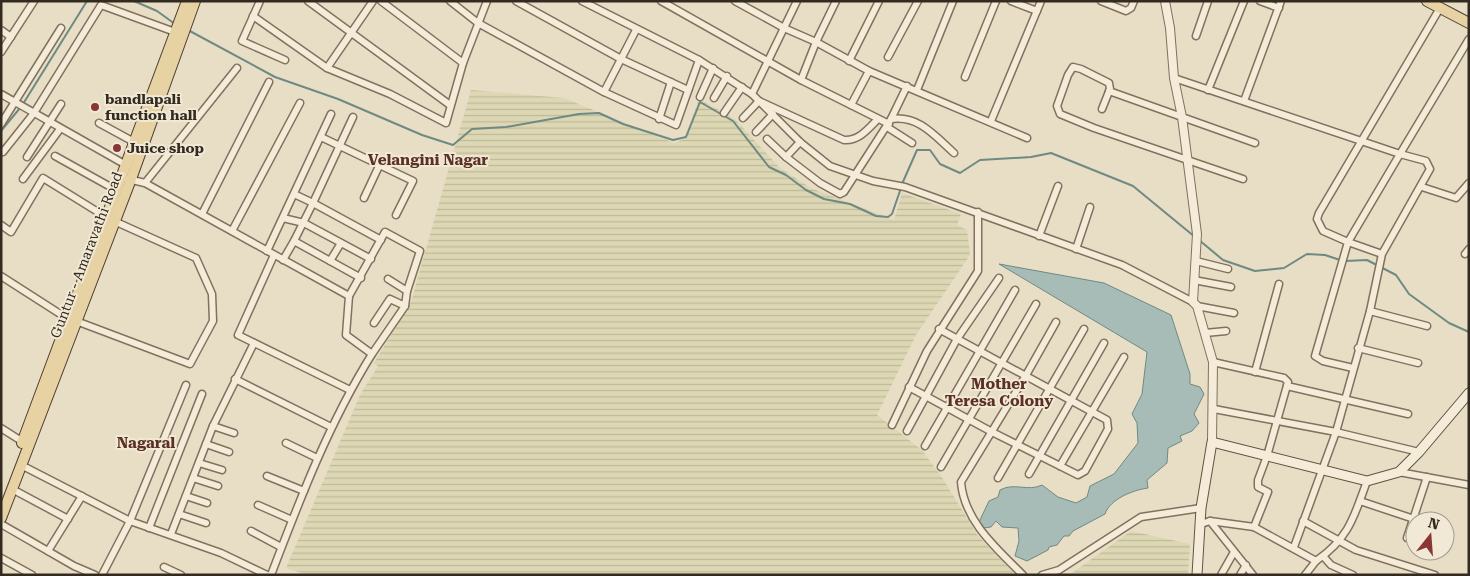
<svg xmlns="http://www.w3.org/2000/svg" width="1470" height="576" font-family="'Roboto Serif',serif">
<defs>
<pattern id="farmland-rules" width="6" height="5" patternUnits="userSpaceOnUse" patternTransform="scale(1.25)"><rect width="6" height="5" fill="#ddd7b4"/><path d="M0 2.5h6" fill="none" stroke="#beb99a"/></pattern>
</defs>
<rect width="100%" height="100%" fill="#e8dec6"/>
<g fill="url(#farmland-rules)">
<path d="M471 90 564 98 674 143 684 139 699 99 735 119 779 167 811 188 894 220 902 193 961 214 957 225 967 230 970 255 916 335 877 415 922 450 943 479 978 536 1016 575H308L286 568 360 395 378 366 374 363 411 302Z"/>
<path d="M1131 531 1190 544 1188 575H1065L1072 573Z"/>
</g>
<path fill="#a7bcb6" stroke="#6f8983" d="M999 264 1104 283 1171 315 1190 374V384L1200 387 1204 394 1194 414 1199 423 1192 431 1180 436 1182 441 1168 448 1167 463 1147 480 1148 488C1133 490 1110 499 1105 514L1073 531 1069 536H1064L1057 545 1049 547 1048 550 1027 561 1015 556 1019 541 1018 528 1002 527 996 521 991 527 983 528 979 522 989 501 998 497 1000 490C1014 482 1028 492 1042 485L1058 497 1076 503 1087 497 1090 486 1114 474 1138 443 1137 423 1132 414 1142 394 1147 352Z"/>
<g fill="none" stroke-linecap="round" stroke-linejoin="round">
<g stroke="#6f8983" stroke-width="2">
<path d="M134 1 157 11 175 24"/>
<path d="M188 30 275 77 338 99 422 135 453 145 472 129 506 127 579 114 599 113 623 124 673 140 686 137 700 102 733 121 769 167 786 175 806 190 824 199 850 204 876 216 888 217 892 214 901 188"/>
<path d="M23 104 87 1"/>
<path d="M1 131 20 108"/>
<path d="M902 184 917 150H930L940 164 960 173 980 160 1031 157 1051 153 1133 186 1195 237"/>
<path d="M1199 240 1223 260 1255 271 1284 268 1307 254 1325 255 1340 260"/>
<path d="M1345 261 1367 260 1396 275 1409 294 1449 323 1469 332"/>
</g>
<defs>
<g id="minor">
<path d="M260 1 242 41 285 60"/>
<path d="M308 1 450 105"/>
<path d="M381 1 463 63"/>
<path d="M450 1 478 23 604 92 676 125 699 60 582 1"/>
<path d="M516 1 621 59 688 90"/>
<path d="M661 1 801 80 851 105"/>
<path d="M735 1 784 28 816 42 869 71 1027 138"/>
<path d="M797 1 752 94 800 142 830 166 873 181 905 187 1122 265 1193 302"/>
<path d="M1011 1 1037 11"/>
<path d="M1101 1 1126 11 1131 8 1134 1"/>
<path d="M1260 1 1279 8"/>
<path d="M253 16 327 68 390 94 446 123 463 63 487 1"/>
<path d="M1 30 11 37"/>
<path d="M1196 36 1208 1"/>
<path d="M1 52 34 1"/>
<path d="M888 57 918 1"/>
<path d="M699 60 752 94"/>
<path d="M849 61 879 1"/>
<path d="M327 68 373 1"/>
<path d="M869 71 851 105 889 124"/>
<path d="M965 77 996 1"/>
<path d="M1174 78 1400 154 1469 39"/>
<path d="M801 80 816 42 836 1"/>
<path d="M917 90 953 1"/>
<path d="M1208 90 1244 1"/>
<path d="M1109 91 1255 143"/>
<path d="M604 92 636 30"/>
<path d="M1 94 126 165"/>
<path d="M700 97 713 68"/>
<path d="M714 98 727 76"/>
<path d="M1244 101 1281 1"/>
<path d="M1102 109 1110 89 1109 83 1081 69 1073 67 1068 75 1057 106 1060 114 1094 128 1243 179"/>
<path d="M724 113 742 87"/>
<path d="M353 117 313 203 381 240"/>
<path d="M743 118 759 101 844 140C859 141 868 129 878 119"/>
<path d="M659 119 671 82"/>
<path d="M891 119 907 86"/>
<path d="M991 121 1041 1"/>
<path d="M99 123 134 142"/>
<path d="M1 124 61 28"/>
<path d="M887 127 912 143"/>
<path d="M756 132 773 114"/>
<path d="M321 137 413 181 396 215"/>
<path d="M767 139 786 157 800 142"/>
<path d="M3 152 34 113 101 5 175 32"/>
<path d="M55 156 116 190"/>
<path d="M27 157 61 104"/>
<path d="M786 157 820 183 840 194 844 192 891 119C919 115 935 136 954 153"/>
<path d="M23 179 60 129"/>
<path d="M128 179 145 183 349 296 346 335 372 354C329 423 300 499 271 575"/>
<path d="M145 183 237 68"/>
<path d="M1422 187 1456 198 1469 183"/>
<path d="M364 198 380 164"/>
<path d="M202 214 269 82"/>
<path d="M283 218 304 223 371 259"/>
<path d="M1 225 11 232 43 178 106 217"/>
<path d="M232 231 300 103"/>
<path d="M1039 236 1058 186"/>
<path d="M294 241 313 203 294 194"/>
<path d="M1076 249 1090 207"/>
<path d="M267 251 331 114"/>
<path d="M1465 254 1469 249"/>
<path d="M274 255 238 335 350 390"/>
<path d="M283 260 294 241 361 278"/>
<path d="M330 261 341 243"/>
<path d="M1196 261 1228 269"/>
<path d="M1 276 68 319"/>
<path d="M388 279 407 291"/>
<path d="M1194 280 1231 287"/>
<path d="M349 296 385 232 420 251 407 291 405 306 390 299 374 323"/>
<path d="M1197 306 1234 313"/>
<path d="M1370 311 1427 326"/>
<path d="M76 321 190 364 213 321 212 294 196 258 114 221"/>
<path d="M1205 333 1226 331"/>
<path d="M1358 348 1418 363"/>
<path d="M372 354 405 306"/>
<path d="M1353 368 1323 361 1315 356 1348 242 1323 231 1317 219 1319 213 1440 8"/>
<path d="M1255 372 1279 284"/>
<path d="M235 379 331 427"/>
<path d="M1287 386 1408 414"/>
<path d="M909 387 992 432 1078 475 1085 471 1108 429 1107 420 939 329"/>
<path d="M1214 409 1336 432 1419 452"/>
<path d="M892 425 927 351 978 271V212"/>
<path d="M213 426 234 433"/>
<path d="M1 428 23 442"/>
<path d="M907 431 957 339 999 278"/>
<path d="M286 443 317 458"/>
<path d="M206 444 229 452"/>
<path d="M925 446 1015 290"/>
<path d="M199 463 222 470"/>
<path d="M21 465 130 521 221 553 267 575"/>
<path d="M1060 466 1124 357"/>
<path d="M941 467 1036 304"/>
<path d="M1399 472 1469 485"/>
<path d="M1029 474 1104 343"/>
<path d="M267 476 304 491"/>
<path d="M193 478 218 486"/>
<path d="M998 478 1084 329"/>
<path d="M12 489 68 519"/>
<path d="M186 496 207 503"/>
<path d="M1360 501 1414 519"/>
<path d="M258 505 292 520"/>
<path d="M179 514 206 523"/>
<path d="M1210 521 1253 575"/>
<path d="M1303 521 1356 550 1435 575"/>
<path d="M1 524 74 566 95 575"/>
<path d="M1201 524 1210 521 1254 527 1268 492 1258 487V480L1267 456 1288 382 1284 378 1213 362"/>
<path d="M1254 527 1316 561C1349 538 1354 517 1367 481"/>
<path d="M149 528 202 394"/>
<path d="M251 531 281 547"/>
<path d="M171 534 213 426 254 343"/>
<path d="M1407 538 1427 477"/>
<path d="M1294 547 1336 432 1370 311 1382 254 1348 242 1400 154 1426 161 1430 169 1382 254"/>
<path d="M48 551 82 496"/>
<path d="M1323 556 1331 565 1353 575"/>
<path d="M1 558 32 575"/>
<path d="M164 567 181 575"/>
<path d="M102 575 130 521 186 385"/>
<path d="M1023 575C997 549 964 521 961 482L1025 377 1056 322"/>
<path d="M1042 575 1059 570 1141 517 1201 508"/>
<path d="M1221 575 1234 552"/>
<path d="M1240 575 1246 565"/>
<path d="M1305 575 1316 561"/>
</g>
<path id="tertiary" d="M1165 1 1170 28 1174 78 1182 117 1197 234 1193 302 1197 306 1213 362 1212 442"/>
<path id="secondary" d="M1197 575 1201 508 1212 442 1367 481 1399 472 1419 452 1469 393"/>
<g id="primary">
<path d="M1427 1 1469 23"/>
<path d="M22 443 187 1"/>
<path d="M1 518 131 179 195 1"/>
</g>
</defs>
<use href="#minor" stroke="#81715e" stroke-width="9"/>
<use href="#tertiary" stroke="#81715e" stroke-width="10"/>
<use href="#secondary" stroke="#635241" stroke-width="11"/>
<use href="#primary" stroke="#504032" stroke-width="12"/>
<use href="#minor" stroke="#f4ecd8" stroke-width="6"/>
<use href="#tertiary" stroke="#f4ecd8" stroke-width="8"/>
<use href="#secondary" stroke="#f4ecd8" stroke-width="9"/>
<use href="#primary" stroke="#e7d2a3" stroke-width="10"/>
</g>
<g fill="#893636" stroke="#f1e9d5" stroke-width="2">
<circle cx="95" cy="107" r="5"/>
<circle cx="117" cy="148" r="5"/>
</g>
<g text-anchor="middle" stroke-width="4" stroke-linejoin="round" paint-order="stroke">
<g font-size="14" font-weight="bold" fill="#332a20" stroke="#f1e9d5" text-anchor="start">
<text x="105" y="104">bandlapali<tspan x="105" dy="16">function hall</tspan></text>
<text x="127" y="153">Juice shop</text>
</g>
<g font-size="14" fill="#332a20" stroke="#f1e9d5">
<text transform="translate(86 255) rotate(-69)" y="5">Guntur - Amaravathi Road</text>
</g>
<g font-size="15" font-weight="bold" fill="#5b3025" stroke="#f1e9d5">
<text x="428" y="165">Velangini Nagar</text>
<text x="999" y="389">Mother<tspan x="999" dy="17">Teresa Colony</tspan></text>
<text x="146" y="448">Nagaral</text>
</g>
</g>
<rect width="1470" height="576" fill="none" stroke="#332a20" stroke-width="5"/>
<g transform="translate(1430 536) rotate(17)"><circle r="24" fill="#f1e9d5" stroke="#a59d8d"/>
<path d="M0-4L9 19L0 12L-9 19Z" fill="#893636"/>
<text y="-8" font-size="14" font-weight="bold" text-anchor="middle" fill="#332a20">N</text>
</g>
</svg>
